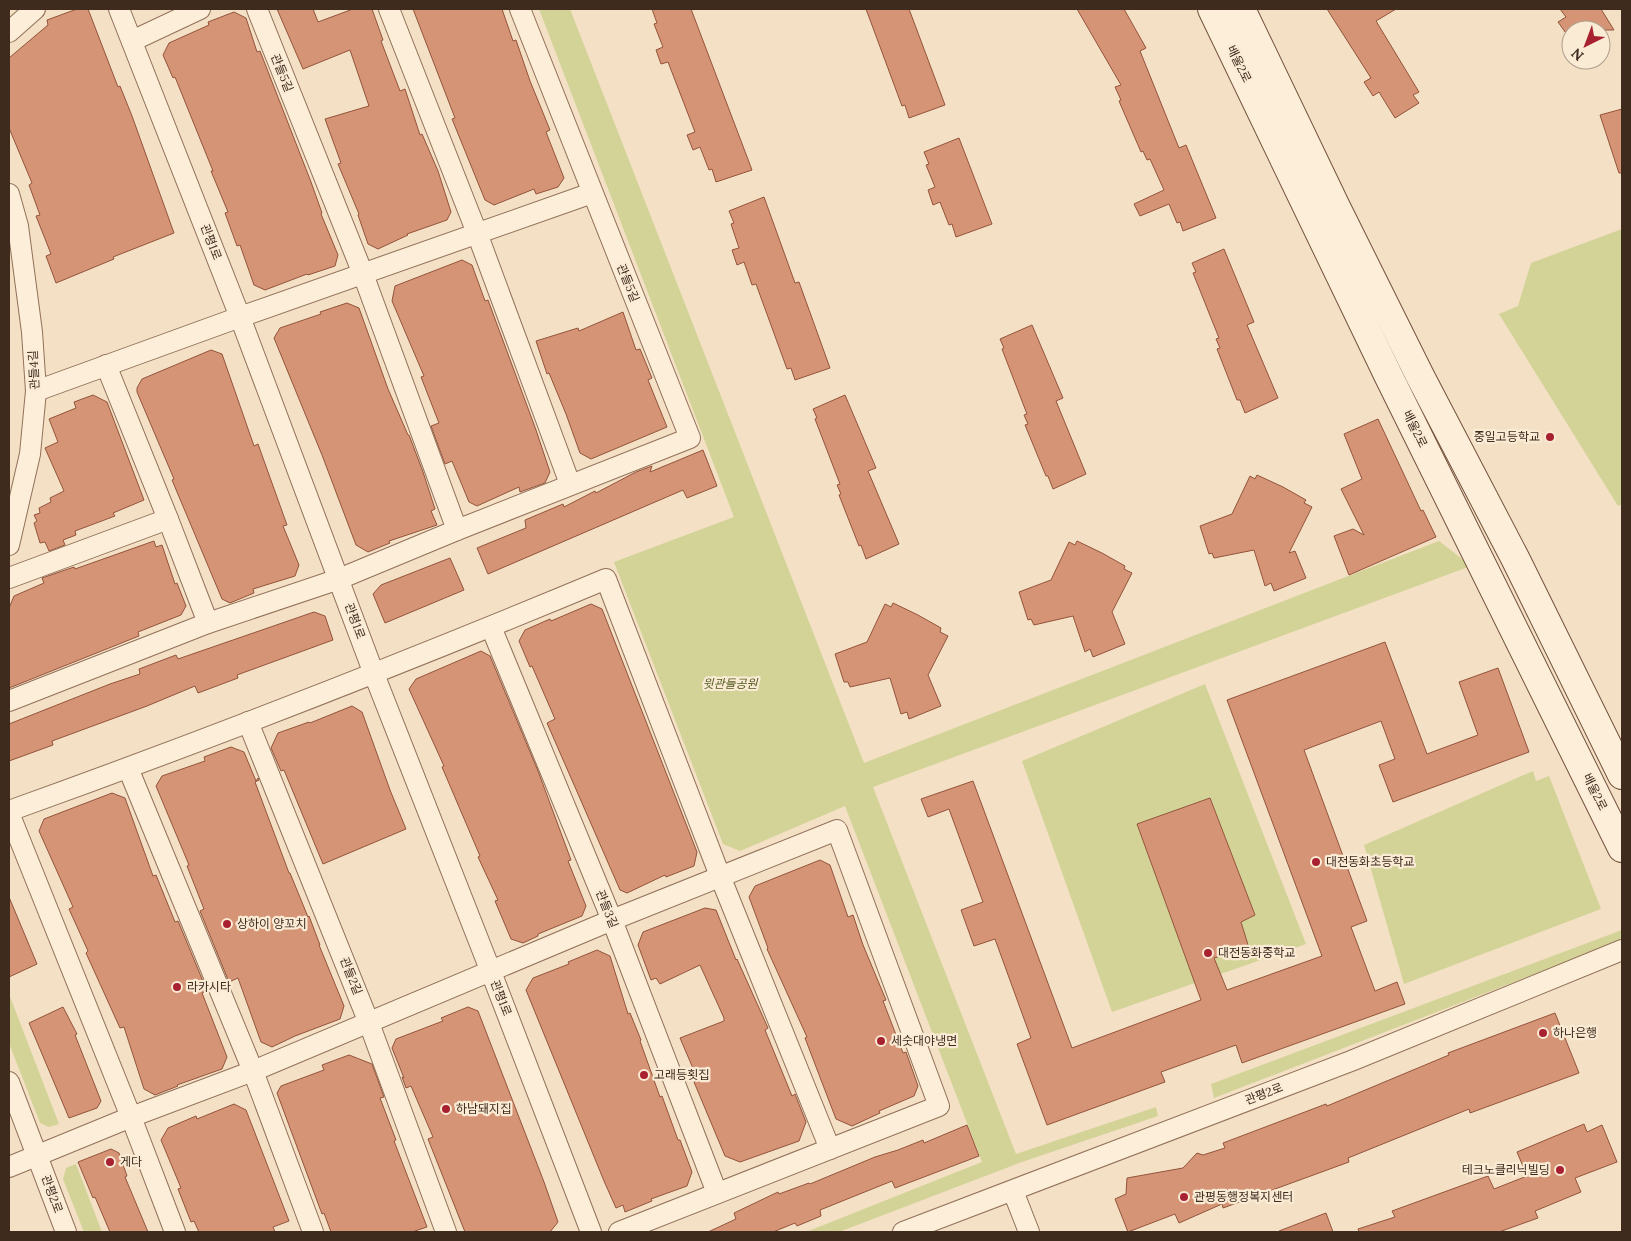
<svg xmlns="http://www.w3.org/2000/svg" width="1631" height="1241" font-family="Lora,'Noto Sans KR',serif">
<rect width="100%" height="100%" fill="#f3e0c5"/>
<g fill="#d3d397">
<path d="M539 9H570L864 763 1439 541 1471 566 873 787 1016 1154 1156 1107 1158 1116 1019 1163 839 1232H806L982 1162 845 806 740 851 723 844 614 562 734 517Z"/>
<path d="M1622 229V504L1618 506 1499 314 1518 306 1531 263Z"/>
<path d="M1205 684 1306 944 1112 1012 1022 761Z"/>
<path d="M1533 771 1536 781 1549 776 1601 909 1404 984 1364 845Z"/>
<path d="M1622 930V938L1618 942 1214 1098 1211 1084Z"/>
<path d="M9 994 59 1124 49 1127 40 1123 9 1043Z"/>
<path d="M76 1164 102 1232H84L63 1179 66 1168Z"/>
</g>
<g fill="#d69476" stroke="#93543b">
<path d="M77 9H88L118 87 120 86 132 116 174 233 113 257 114 259 56 283 46 256 51 254 36 216 40 215 29 185 32 183 9 128V58L48 25 47 20Z"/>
<path d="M277 9H313L318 22 353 9H372L383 40 381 41 400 91 405 89 420 135 422 134 438 171 451 212 447 220 407 234 408 235 378 249 368 244 358 215 359 214 338 164 341 163 325 119 369 106 350 50 303 69Z"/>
<path d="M413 9H502L513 41 516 40 530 81 550 130 546 132 564 178 558 187 536 194 534 189 494 205 485 200 452 119 455 118Z"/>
<path d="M652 9H691L752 170 716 182 712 169 709 170 700 147 693 150 687 135 695 132 668 62 661 64 656 50 663 47 654 24 657 23Z"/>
<path d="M866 9H909L945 105 909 118 905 105 902 106Z"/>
<path d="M1077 9H1124L1146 48 1140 51 1179 148 1186 145 1216 218 1183 231 1180 222 1177 223 1169 204 1140 216 1134 204 1164 190 1150 159 1147 160 1143 151 1141 152 1119 101 1121 100 1115 87 1121 85Z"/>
<path d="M1327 9H1396L1376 21 1419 92 1413 95 1419 103 1395 118 1379 92 1373 96 1364 82 1371 78Z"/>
<path d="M1560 9H1601L1614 30H1571V34L1568 36 1558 22 1566 17Z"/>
<path d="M234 12 246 18 257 52 260 51 311 182 322 213 321 214 338 255 335 266 308 275 307 274 265 290 254 285 240 245 237 246 225 213 228 212 211 171H213L175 77 173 78 163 55 169 43 209 25 208 22Z"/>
<path d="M1622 109V173H1619L1600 115Z"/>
<path d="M959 138 992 224 956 237 952 224 949 225 940 202 933 205 928 190 935 187 926 165 929 164 924 152Z"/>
<path d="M764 197 795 283 799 282 830 368 795 380 791 368 787 369 756 284 752 285 744 262 737 265 732 250 739 248 731 224 734 223 729 211Z"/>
<path d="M1224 249 1254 322 1247 325 1278 398 1245 413 1240 400H1237L1217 349 1220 348 1216 339 1219 338 1193 273 1196 272 1192 263Z"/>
<path d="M462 260 472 265 485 301 488 300 536 430 550 472 545 483 520 492 519 487 477 506 469 502 452 461 445 464 431 426 439 423 421 377 424 376 392 301 395 286Z"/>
<path d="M347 303 359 308 388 389 408 435H409L423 472 435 509 431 511 437 525 389 541 390 543 368 552 356 545 322 455 274 338 280 328 321 314 320 312Z"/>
<path d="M623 312 636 350 640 349 652 378 648 380 667 427 591 459 580 453 566 414 549 373 547 374 536 341 578 328 579 331Z"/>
<path d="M1032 325 1063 398 1056 401 1086 474 1053 489 1048 476H1046L1025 425 1028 424 1024 415 1027 414 1002 349 1004 348 1000 339Z"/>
<path d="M211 350 222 354 254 446 258 444 287 525 283 526 299 565 295 576 253 589 254 593 230 603 222 599 172 480 174 479 137 392V388L142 379Z"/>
<path d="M93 395 107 402 144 500 113 513 115 516 75 531 76 535 63 540 65 545 49 551 45 542 40 543 34 523 37 521 34 515 40 513 39 508 51 502 50 498 64 491 45 448 58 442 49 419 76 408 74 402Z"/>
<path d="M845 395 876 468 868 471 899 544 866 559 861 545 859 546 839 495 841 494 837 485 840 484 815 419 817 418 813 409Z"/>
<path d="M1378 419 1421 511 1423 510 1436 537 1349 575 1334 536 1353 529 1364 535 1341 489 1362 479 1344 434Z"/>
<path d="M703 450 717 486 687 498 683 490 488 574 477 548 526 528 525 520 563 504 564 507 595 491 596 493 636 472 652 466 650 472Z"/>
<path d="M1257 475 1283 487 1306 500 1304 503 1312 507 1289 553 1295 551 1306 578 1274 591 1271 583 1265 586 1254 550 1214 558 1212 553 1209 554 1200 526 1232 514 1250 476 1255 479Z"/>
<path d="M154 541 156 547 162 545 175 584 177 583 186 606 181 615 138 632 139 636 9 688V608L14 596 44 583 42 578 74 567 75 569Z"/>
<path d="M1077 541 1102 553 1125 566 1124 569 1132 573 1112 612 1125 644 1093 657 1090 649 1085 652 1073 616 1034 625 1031 619 1028 620 1019 592 1051 580 1069 542 1075 545Z"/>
<path d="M450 558 464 590 385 623 373 594 381 585Z"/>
<path d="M893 603 918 615 941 628 940 632 948 636 928 675 941 706 909 719 907 712 901 714 890 678 850 687 848 682H844L835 654 867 642 885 604 891 607Z"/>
<path d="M591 604 602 609 697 852 694 866 666 877 665 875 627 893 620 890 547 723 555 719 532 666 530 667 519 641 525 630 550 619 551 621Z"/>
<path d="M314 612 325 616 333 640 237 675 238 678 198 693 195 686 147 706 52 741 53 745 9 761V724L110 684 140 674 139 669 176 655 178 659Z"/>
<path d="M1385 642 1427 754 1478 735 1459 682 1498 668 1529 752 1393 802 1379 765 1395 759 1381 721 1304 750 1367 921 1351 927 1375 991 1397 982 1405 1004 1242 1063 1236 1045 1161 1072 1165 1082 1047 1125 1017 1044 1031 1038 995 939 974 946 961 910 983 902 949 809 928 817 921 799 973 781 1072 1048 1201 1000 1137 824 1210 798 1255 915 1241 922 1249 948 1214 958 1227 990 1322 956 1227 700Z"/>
<path d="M481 651 490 656 538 771 571 860 568 861 586 906 582 916 538 934V936L523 943 511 939 495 901 498 900 478 857 480 856 442 767 444 766 409 689 416 679Z"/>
<path d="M352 706 362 712 390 790 406 829 323 864 284 770 281 771 271 748 278 733 309 722 310 723Z"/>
<path d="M231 747 244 752 256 781 258 778 259 780 255 782 289 873H290L308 917 309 916 320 945H319L344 1006 340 1019 295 1036 272 1047 261 1042 238 978 229 982 200 911 204 909 187 866 189 865 156 786 162 776 205 761 204 757Z"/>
<path d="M112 793 125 798 153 876 156 875 175 922 178 921 207 991 202 993 227 1057 222 1069 177 1085 178 1086 155 1095 144 1089 124 1027 120 1028 86 953 88 951 69 909 73 907 39 831 44 819Z"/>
<path d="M820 860 830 865 848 917 853 915 863 945 886 1000 883 1001 903 1053 906 1052 918 1086 914 1096 879 1111 880 1113 852 1126 836 1119 805 1038 807 1037 767 949 768 948 749 897 755 886Z"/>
<path d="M9 897 37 964 9 977Z"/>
<path d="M705 908 716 910 736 960 737 959 768 1028 765 1030 792 1096 795 1094 806 1122 799 1141 740 1162 725 1156 694 1082 698 1080 680 1038 724 1021V1018L700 965 660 984 656 978 651 980 638 945 643 932Z"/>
<path d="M597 950 610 956 628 1014 630 1013 641 1040 640 1041 660 1097 662 1096 678 1140H680L692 1172 687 1186 651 1199 652 1201 625 1212 623 1205 616 1208 604 1181 526 990 533 978 569 964 568 962Z"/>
<path d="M63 1007 77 1034 75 1035 101 1101 97 1108 69 1118 29 1023Z"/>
<path d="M468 1007 478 1011 544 1182 558 1222 550 1232H465L428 1139 433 1137 411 1086 406 1088 402 1077 404 1078 392 1048 396 1039 443 1021 441 1018Z"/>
<path d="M1555 1013 1579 1073 1470 1113 1469 1109 1348 1158 1349 1162 1223 1208 1222 1204 1179 1223 1175 1214 1128 1232 1115 1199 1126 1194 1127 1178 1183 1168 1197 1153 1203 1155 1225 1148 1223 1143 1326 1104 1327 1106 1449 1055 1448 1053Z"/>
<path d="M349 1055 372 1064 384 1097 380 1098 396 1140 394 1141 427 1227 412 1232H331L324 1213 322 1214 277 1093 281 1086 324 1070 322 1065Z"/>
<path d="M234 1104 246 1110 289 1221 273 1227 275 1232H199L194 1221 191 1222 178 1189 181 1188 161 1140 168 1128 196 1116 197 1119Z"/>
<path d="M1584 1124 1587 1132 1602 1125 1617 1162 1575 1178 1581 1192 1535 1211 1538 1218 1499 1232H1359L1358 1229 1395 1217 1392 1211 1488 1176 1494 1189 1527 1176 1517 1152Z"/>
<path d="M967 1125 979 1156 895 1188 892 1181 820 1210 821 1216 797 1226 795 1223 773 1232H708L736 1219 734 1213 778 1192 779 1194 809 1183 810 1184 875 1157 898 1150 923 1140 924 1143Z"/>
<path d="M111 1149 119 1153 127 1176 125 1177 148 1232H110L95 1197 93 1198 78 1162Z"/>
<path d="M1326 1213 1333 1232H1280L1279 1231Z"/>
</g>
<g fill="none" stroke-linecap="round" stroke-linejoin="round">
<defs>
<g id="minor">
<path d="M119 9 240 317 374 674 491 972 591 1232"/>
<path d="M257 9 363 274 457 530"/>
<path d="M389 9 477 233 570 484"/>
<path d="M9 32 35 9"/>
<path d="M132 41 200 9"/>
<path d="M9 194 18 226 32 332 36 391 30 454 9 545"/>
<path d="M106 365 168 519 208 623"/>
<path d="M36 391 240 317 592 193"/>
<path d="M9 578 168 519"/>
<path d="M491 627 612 920 717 1193"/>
<path d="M9 701 208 623 339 579 457 530 690 438 520 9"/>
<path d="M248 722 369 1023 446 1232"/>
<path d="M128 768 253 1071 313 1232"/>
<path d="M9 811C210 739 409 661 606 579L720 876 830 1149"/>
<path d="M9 813 131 1117 175 1232"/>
<path d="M9 1082 66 1232"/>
<path d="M9 1167 131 1117 253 1071 612 920 837 830 939 1106 619 1232"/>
<path d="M1013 1191 1029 1232"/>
<path d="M903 1232 1351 1061 1622 950"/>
</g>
<g id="secondary">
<path d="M1212 9 1389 377 1622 848"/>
<path d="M1241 9 1336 207 1420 376 1515 558 1622 775"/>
</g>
</defs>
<use href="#minor" stroke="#917058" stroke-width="22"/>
<use href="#secondary" stroke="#73513b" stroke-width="30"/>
<use href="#minor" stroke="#fceed9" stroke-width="20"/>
<use href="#secondary" stroke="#fceed9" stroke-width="28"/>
</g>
<g fill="#a72130" stroke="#faebd5" stroke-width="2">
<circle cx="1550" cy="437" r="5"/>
<circle cx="1316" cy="862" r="5"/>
<circle cx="227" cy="924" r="5"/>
<circle cx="1208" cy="953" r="5"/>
<circle cx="177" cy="987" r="5"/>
<circle cx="1543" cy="1033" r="5"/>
<circle cx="881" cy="1041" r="5"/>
<circle cx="644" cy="1075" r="5"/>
<circle cx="446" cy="1109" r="5"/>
<circle cx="110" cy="1162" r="5"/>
<circle cx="1560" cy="1170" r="5"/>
<circle cx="1184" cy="1197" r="5"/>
</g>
<g text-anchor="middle" stroke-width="4.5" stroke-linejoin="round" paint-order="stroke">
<g font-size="12" fill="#3f2a1e" stroke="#faebd5">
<text transform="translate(1239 64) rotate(64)" y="4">배울2로</text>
<text transform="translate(282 73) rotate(68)" y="4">관들5길</text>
<text transform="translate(211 242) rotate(69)" y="4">관평1로</text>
<text transform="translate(628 283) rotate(68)" y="4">관들5길</text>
<text transform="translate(34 370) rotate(-93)" y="4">관들4길</text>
<text transform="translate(1415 429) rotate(64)" y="4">배울2로</text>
<text transform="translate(355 621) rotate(70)" y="4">관평1로</text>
<text transform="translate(1595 792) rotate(64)" y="4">배울2로</text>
<text transform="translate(607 909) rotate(68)" y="4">관들3길</text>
<text transform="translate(351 976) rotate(68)" y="4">관들2길</text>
<text transform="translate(501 998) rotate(69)" y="4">관평1로</text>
<text transform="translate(1264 1094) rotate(-21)" y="4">관평2로</text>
<text transform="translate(52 1194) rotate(70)" y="4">관평2로</text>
</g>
<g font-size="12" fill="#3f2a1e" stroke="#faebd5" text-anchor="start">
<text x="1540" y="441" text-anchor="end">중일고등학교</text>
<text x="1326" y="866">대전동화초등학교</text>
<text x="237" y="928">상하이 양꼬치</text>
<text x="1218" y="957">대전동화중학교</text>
<text x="187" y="991">라카시타</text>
<text x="1553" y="1037">하나은행</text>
<text x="891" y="1045">세숫대야냉면</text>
<text x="654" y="1079">고래등횟집</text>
<text x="456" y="1113">하남돼지집</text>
<text x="120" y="1166">게다</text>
<text x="1550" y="1174" text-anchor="end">테크노클리닉빌딩</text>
<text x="1194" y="1201">관평동행정복지센터</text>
</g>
<g font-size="12" font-style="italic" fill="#555e22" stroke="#faebd5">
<text x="730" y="688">윗관들공원</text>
</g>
</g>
<rect width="1631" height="1241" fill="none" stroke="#3f2a1e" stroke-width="20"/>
<g transform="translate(1586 45) rotate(222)"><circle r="24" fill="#faebd5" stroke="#af9e8c"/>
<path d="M0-4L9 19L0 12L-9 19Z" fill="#a72130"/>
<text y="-8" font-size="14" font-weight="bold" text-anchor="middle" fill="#3f2a1e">N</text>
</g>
</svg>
